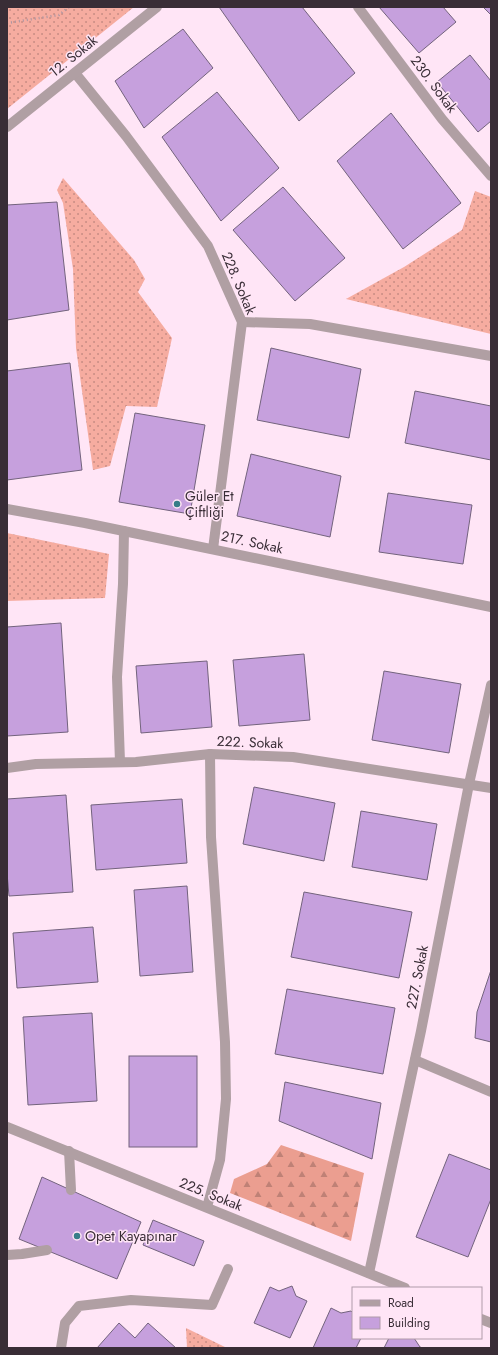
<svg xmlns="http://www.w3.org/2000/svg" width="498" height="1355" font-family="Jost,sans-serif">
<defs>
<pattern id="grass-dots" width="8" height="8" patternUnits="userSpaceOnUse"><rect width="8" height="8" fill="#f6aca0"/><path d="M2 2h.1M6 6h.1" fill="none" stroke="#c88c83" stroke-width="1.8" stroke-linecap="round"/></pattern>
<pattern id="forest-firs" width="22" height="20" patternUnits="userSpaceOnUse"><rect width="22" height="20" fill="#eb9e90"/><path d="M5 1l3.5 6h-7zM16 11l3.5 6h-7z" fill="#bf8176"/></pattern>
</defs>
<rect width="100%" height="100%" fill="#ffe5f6"/>
<g fill="url(#grass-dots)">
<path d="M7 7H134L7 109Z"/>
<path d="M63 178 134 260 145 279 138 292 172 338 157 407 126 406 110 466 93 470 76 348 73 269 63 203 57 190Z"/>
<path d="M475 191 491 197V334L346 299 404 267 462 230Z"/>
<path d="M7 533 109 554 105 598 7 601Z"/>
<path d="M186 1328 227 1348H187Z"/>
</g>
<path fill="url(#forest-firs)" d="M281 1145 364 1173 351 1241 230 1193 234 1179 267 1164Z"/>
<g fill="#c6a0dd" stroke="#73637d">
<path d="M219 7H302L355 73 299 121Z"/>
<path d="M379 7H443L456 22 419 53Z"/>
<path d="M483 7H491V15Z"/>
<path d="M183 29 213 68 144 128 115 81Z"/>
<path d="M470 55 491 81V121L478 132 437 82Z"/>
<path d="M217 92 279 168 221 221 162 137Z"/>
<path d="M391 113 461 203 403 249 337 161Z"/>
<path d="M283 187 345 258 295 301 233 230Z"/>
<path d="M57 202 69 310 7 320V205Z"/>
<path d="M271 348 361 369 349 438 257 420Z"/>
<path d="M70 363 82 470 7 480V371Z"/>
<path d="M415 391 491 406V460L405 443Z"/>
<path d="M135 413 205 425 190 514 119 502Z"/>
<path d="M251 454 341 476 330 537 237 516Z"/>
<path d="M388 493 472 505 463 564 379 552Z"/>
<path d="M61 623 68 732 7 736V627Z"/>
<path d="M304 654 310 720 239 726 233 660Z"/>
<path d="M207 661 212 727 141 733 136 666Z"/>
<path d="M384 671 461 684 449 753 372 740Z"/>
<path d="M254 787 335 803 324 861 243 844Z"/>
<path d="M66 795 73 892 9 896 7 873V799Z"/>
<path d="M182 799 187 863 96 870 91 805Z"/>
<path d="M361 811 437 824 427 880 352 867Z"/>
<path d="M187 886 193 972 140 976 134 890Z"/>
<path d="M304 892 412 912 399 978 291 957Z"/>
<path d="M93 927 98 982 17 988 13 933Z"/>
<path d="M491 970V1042L475 1038 477 1012Z"/>
<path d="M287 989 395 1008 383 1074 275 1054Z"/>
<path d="M92 1013 97 1101 28 1105 23 1017Z"/>
<rect x="129" y="1056" width="68" height="91"/>
<path d="M285 1082 381 1103 372 1159 279 1121Z"/>
<path d="M449 1154 491 1170V1199L468 1257 416 1237Z"/>
<path d="M42 1177 141 1222 117 1279 19 1239Z"/>
<path d="M153 1220 204 1241 194 1266 143 1245Z"/>
<path d="M292 1286 296 1296 307 1301 290 1338 254 1323 270 1287 279 1291Z"/>
<path d="M331 1308 341 1313 351 1311 353 1313V1338H361L356 1348H313Z"/>
<path d="M119 1323 135 1338 148 1323 176 1348H97Z"/>
<path d="M389 1338H414L420 1347 422 1348H384Z"/>
</g>
<g fill="none" stroke-linecap="round" stroke-linejoin="round">
<path stroke="#aa96a3" stroke-width="2.5" stroke-dasharray="1 3" stroke-linecap="butt" d="M7 23 59 15 69 7"/>
<g stroke="#b09fa3" stroke-width="10">
<path d="M69 1151 71 1190"/>
<path d="M7 1255 22 1254 47 1250"/>
<path d="M61 1348 65 1323 79 1306 131 1300 212 1305 228 1269"/>
</g>
<g stroke="#b09fa3" stroke-width="10">
<path d="M358 7 442 119 491 176"/>
<path d="M75 73 126 136 208 246 242 322 213 549"/>
<path d="M7 127 157 7"/>
<path d="M242 322 310 324 491 356"/>
<path d="M7 509 85 523 491 607"/>
<path d="M120 762 117 677 123 584 124 531"/>
<path d="M7 768 36 764 136 762 210 754 293 757 491 788"/>
<path d="M415 1060 491 1092"/>
<path d="M7 1127 405 1288"/>
<path d="M207 1207 220 1160 226 1099 225 1042 211 837 210 754"/>
<path d="M369 1273 421 1031 469 784 491 685"/>
<path d="M481 1319 491 1323"/>
</g>
</g>
<g fill="#377d88" stroke="#ffe5f6" stroke-width="1.5">
<circle cx="177" cy="504" r="4"/>
<circle cx="77" cy="1236" r="4"/>
</g>
<g text-anchor="middle" stroke-width="3" stroke-linejoin="round" paint-order="stroke">
<g font-size="14" fill="#392d36" stroke="#ffe5f6">
<text transform="translate(73 56) rotate(-39)" y="5">12. Sokak</text>
<text transform="translate(434 84) rotate(53)" y="5">230. Sokak</text>
<text transform="translate(239 283) rotate(67)" y="5">228. Sokak</text>
<text transform="translate(252 542) rotate(12)" y="5">217. Sokak</text>
<text transform="translate(250 742) rotate(2)" y="5">222. Sokak</text>
<text transform="translate(417 977) rotate(-79)" y="5">227. Sokak</text>
<text transform="translate(211 1194) rotate(22)" y="5">225. Sokak</text>
</g>
<g font-size="14" fill="#392d36" stroke="#ffe5f6" text-anchor="start">
<text x="185" y="501">Güler Et<tspan x="185" dy="16">Çiftliği</tspan></text>
<text x="85" y="1241">Opet Kayapınar</text>
</g>
</g>
<rect width="498" height="1355" fill="none" stroke="#392d36" stroke-width="16"/>
<rect x="352" y="1287" width="130" height="52" fill="#ffe5f6" stroke="#b09ba9"/>
<rect x="360" y="1300" width="20" height="6" fill="#b09fa3" stroke="#b09ba9"/>
<text x="388" y="1307" font-size="12" fill="#392d36">Road</text>
<rect x="360" y="1317" width="20" height="12" fill="#c6a0dd" stroke="#b09ba9"/>
<text x="388" y="1327" font-size="12" fill="#392d36">Building</text>
</svg>
